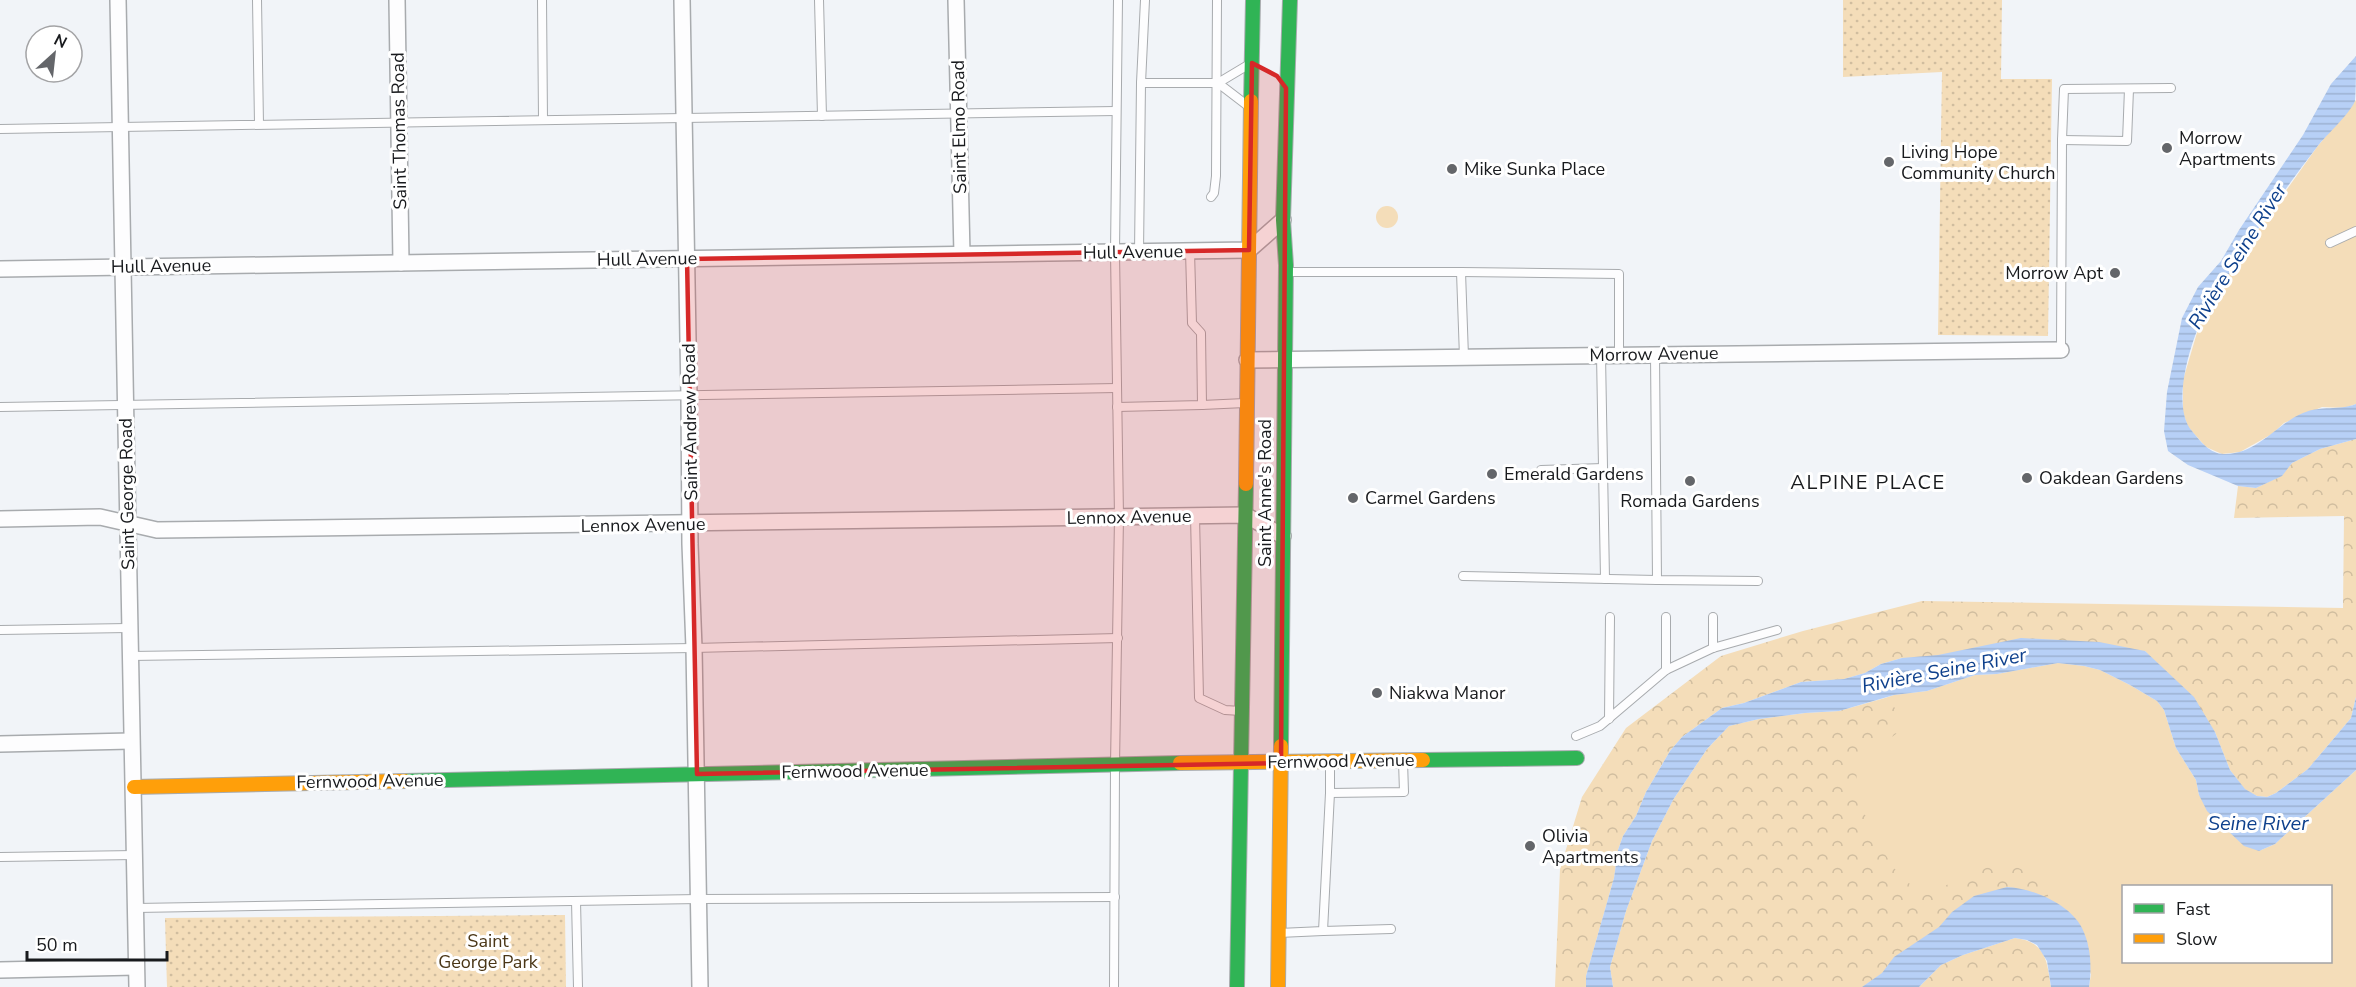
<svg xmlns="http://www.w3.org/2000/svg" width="2356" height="987" font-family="'Nunito Sans',sans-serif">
<defs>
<pattern id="forest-crowns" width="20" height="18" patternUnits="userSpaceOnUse" patternTransform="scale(1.5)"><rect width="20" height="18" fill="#f4ddb9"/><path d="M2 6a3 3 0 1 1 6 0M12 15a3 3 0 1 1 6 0" fill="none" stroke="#d0bd9f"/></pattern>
<pattern id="park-dots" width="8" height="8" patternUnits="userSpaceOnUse" patternTransform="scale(1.5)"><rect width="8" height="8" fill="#f4ddb9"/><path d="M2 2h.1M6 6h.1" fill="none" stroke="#d0bd9f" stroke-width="1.8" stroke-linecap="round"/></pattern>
<pattern id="water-rules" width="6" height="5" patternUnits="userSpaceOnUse" patternTransform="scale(1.5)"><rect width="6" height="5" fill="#b7d0f6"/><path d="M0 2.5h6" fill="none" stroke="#9db2d2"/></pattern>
</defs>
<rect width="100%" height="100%" fill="#f1f4f8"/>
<g fill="#f4ddb9" fill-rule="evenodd">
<path d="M2356 100V404L2344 408 2322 407 2284 423 2272 434 2240 452 2222 454 2206 447 2188 427 2183 412V380L2199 326 2241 254 2317 147Z"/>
<circle cx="1387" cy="217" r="11"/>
<path d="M2058 663 2084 666 2100 670 2130 685 2157 701 2164 710 2176 748 2196 780 2199 795 2259 851 2275 844 2356 770V987H2089L2091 974 2008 887 1862 987H1613L1885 698 1894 695 1927 691 1975 675 1997 674ZM2124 886H2330V962H2124Z"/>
</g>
<g fill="url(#forest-crowns)">
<path d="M2356 439V697L2351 718 2308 769 2276 793 2267 797 2257 796 2245 790 2230 770 2215 732 2145 651 1902 658 1881 664 1865 673 1844 679 1801 682 1744 703 1722 708 1682 737 1670 751 1646 792 1636 816 1623 836 1618 850 1614 878 1586 976V987H1555L1560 869 1582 797 1626 728 1721 656 1803 631 1922 601 2343 608 2344 516 2234 518 2238 486 2256 488 2281 476 2292 463 2320 449Z"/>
<path d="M1885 698 1901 714 1896 734 1858 762 1855 792 1877 842 1901 878 1927 895C1970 874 1999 849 2045 881L2049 900 2024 888 2008 887 1974 896 1952 912 1939 927 1894 957 1882 973 1862 987H1613L1610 967 1626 911 1652 841 1673 800 1707 749 1729 726 1759 719 1805 713 1839 711Z"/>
<path d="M2015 938C2046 942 2047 961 2051 987H1919L1941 965 1963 955Z"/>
</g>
<g fill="url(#park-dots)">
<path d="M1843 0H2002L2001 79H2052L2048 336 1938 335 1942 72 1843 77Z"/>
<path d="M565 915 566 987H167L165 918Z"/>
</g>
<g fill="url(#water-rules)">
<path d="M2356 56C2356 66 2356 93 2355 101 2349 115 2327 134 2317 147 2283 191 2250 238 2222 286 2214 299 2205 312 2199 326 2188 351 2172 408 2192 431 2200 441 2210 454 2224 454 2257 455 2276 424 2303 413 2322 405 2338 411 2356 404V439L2320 449 2292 463 2282 476 2256 488 2238 486 2188 465 2168 451 2164 431 2167 392 2182 318 2198 287 2221 261 2239 230 2303 135 2331 84Z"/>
<path d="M2021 638 2099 642 2145 651 2194 697 2215 732 2230 770 2245 789 2257 796 2267 797 2276 793 2308 769 2351 718 2356 697V770L2275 844 2259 851 2244 846 2207 811 2199 795 2196 780 2176 748 2164 710 2157 701 2130 685 2100 670 2084 666 2058 663 1997 674 1975 675 1927 691 1894 695 1839 711 1805 713 1759 719 1729 726 1707 749 1673 800 1652 841 1626 911 1610 967 1613 987H1586V976L1614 878 1618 850 1623 836 1636 816 1646 792 1670 751 1682 737 1722 708 1744 703 1801 682 1844 679 1865 673 1881 664 1902 658 1938 655Z"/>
<path d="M2007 887C2032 888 2070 904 2082 928 2091 946 2092 968 2089 987H2051L2047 961 2037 945 2027 940 2015 938 1963 955 1941 965 1919 987H1862L1882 973 1894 957 1939 927 1952 912 1974 896Z"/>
</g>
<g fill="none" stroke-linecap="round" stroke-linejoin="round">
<defs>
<g id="lane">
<path d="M257 0 259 124"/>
<path d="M542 0 543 120"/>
<path d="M819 0 822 116"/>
<path d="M1141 83 1145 0"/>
<path d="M1218 83 1248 106"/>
<path d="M0 129 1116 111"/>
<path d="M2062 140 2127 141 2129 89"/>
<path d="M1211 197 1214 193 1216 176 1217 0"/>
<path d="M2330 243 2356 231"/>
<path d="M1139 252 1141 83H1218L1248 65"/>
<path d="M1286 272H1461L1464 357"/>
<path d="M1461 272 1619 274V355"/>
<path d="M2061 350 2062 140 2064 89 2171 88"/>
<path d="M1655 354 1657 580 1758 581"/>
<path d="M1601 355 1605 579"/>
<path d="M1202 405 1245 403"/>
<path d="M0 407 1117 388"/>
<path d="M1117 407 1202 405 1201 333 1192 323 1190 251"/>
<path d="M1541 470 1603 468"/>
<path d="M1195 516 1199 698 1225 710 1241 711"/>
<path d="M1463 576 1657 580"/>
<path d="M1666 617V670"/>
<path d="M1713 617V648"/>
<path d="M0 630 128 628"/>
<path d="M130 656 694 648 1118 638"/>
<path d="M1609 719 1610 617"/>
<path d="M1576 736 1600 726 1666 670 1713 648 1777 630"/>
<path d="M1330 763V793L1404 792 1403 761"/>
<path d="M0 857 135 855"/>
<path d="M576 901 578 987"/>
<path d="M136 908 699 899 1115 897"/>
<path d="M1323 931 1391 929"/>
<path d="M1279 933 1323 931 1330 793"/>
<path d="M1114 987 1115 765 1119 517 1115 252 1118 0"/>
</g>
<g id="street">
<path d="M118 0C125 329 129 658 137 987"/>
<path d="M397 0 401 263"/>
<path d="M682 0 689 396 690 544 694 648 700 987"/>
<path d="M956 0 962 254"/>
<path d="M0 269 1249 250 1283 220"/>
<path d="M1247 360 2061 350"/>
<path d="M0 519 100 517 157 530 1245 515 1283 536"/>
<path d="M0 744 131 741"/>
<path d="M0 970 136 967"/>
</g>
<g id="fast">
<path d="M1251 101 1253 0"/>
<path d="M1281 746 1286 265 1283 220 1290 0"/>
<path d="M1423 760 1577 758"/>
<path d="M405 781 1180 763"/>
<path d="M1237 987 1246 484"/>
</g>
<g id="slow">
<path d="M1246 484 1251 101"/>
<path d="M1180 763 1423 760"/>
<path d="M134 787 405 781"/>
<path d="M1278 987 1281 746"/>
</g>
</defs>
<use href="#lane" stroke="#a8abae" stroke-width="10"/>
<use href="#street" stroke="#a8abae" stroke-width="18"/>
<use href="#fast" stroke="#a8abae" stroke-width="16"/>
<use href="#slow" stroke="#a8abae" stroke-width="16"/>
<use href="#lane" stroke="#fdfdfe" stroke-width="8"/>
<use href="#street" stroke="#fdfdfe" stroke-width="15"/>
<use href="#fast" stroke="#30b455" stroke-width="14"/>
<use href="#slow" stroke="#ff9f0a" stroke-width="14"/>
</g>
<path fill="#d62828" fill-opacity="0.2" stroke="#d62828" stroke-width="4.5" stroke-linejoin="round" d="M1252 63 1277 76 1286 88 1281 763 697 774 687 259 1249 250Z"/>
<g fill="#64666a" stroke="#fff" stroke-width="2">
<circle cx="2167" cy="148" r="6"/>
<circle cx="1889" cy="162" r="6"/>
<circle cx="1452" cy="169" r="6"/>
<circle cx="2115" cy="273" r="6"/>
<circle cx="1492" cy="474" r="6"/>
<circle cx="2027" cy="478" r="6"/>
<circle cx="1690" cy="481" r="6"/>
<circle cx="1353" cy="498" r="6"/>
<circle cx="1377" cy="693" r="6"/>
<circle cx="1530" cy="846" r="6"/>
</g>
<g text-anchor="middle" stroke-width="6" stroke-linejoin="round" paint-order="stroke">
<g font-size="18" fill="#181a1d" stroke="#fff">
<text transform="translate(959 127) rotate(-91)" y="6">Saint Elmo Road</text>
<text transform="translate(399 131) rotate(-91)" y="6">Saint Thomas Road</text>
<text transform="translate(1133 252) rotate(-1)" y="6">Hull Avenue</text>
<text transform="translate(647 259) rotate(-1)" y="6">Hull Avenue</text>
<text transform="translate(161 266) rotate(-1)" y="6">Hull Avenue</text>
<text transform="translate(1654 354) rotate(-1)" y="6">Morrow Avenue</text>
<text transform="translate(690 422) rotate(-91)" y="6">Saint Andrew Road</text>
<text transform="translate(1265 493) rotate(-90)" y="6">Saint Anne's Road</text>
<text transform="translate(127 494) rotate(-91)" y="6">Saint George Road</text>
<text transform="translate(1129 517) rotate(-1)" y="6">Lennox Avenue</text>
<text transform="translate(643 525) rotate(-1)" y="6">Lennox Avenue</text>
<text transform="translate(1341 761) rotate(-1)" y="6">Fernwood Avenue</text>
<text transform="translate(855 771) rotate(-1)" y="6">Fernwood Avenue</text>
<text transform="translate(370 781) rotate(-1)" y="6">Fernwood Avenue</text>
</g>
<g font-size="18" fill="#181a1d" stroke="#fff" text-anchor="start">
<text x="2179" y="144">Morrow<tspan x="2179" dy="21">Apartments</tspan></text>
<text x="1901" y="158">Living Hope<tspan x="1901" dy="21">Community Church</tspan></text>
<text x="1464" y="175">Mike Sunka Place</text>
<text x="2103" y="279" text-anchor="end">Morrow Apt</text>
<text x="1504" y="480">Emerald Gardens</text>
<text x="2039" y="484">Oakdean Gardens</text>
<text x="1365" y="504">Carmel Gardens</text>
<text x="1690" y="507" text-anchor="middle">Romada Gardens</text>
<text x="1389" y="699">Niakwa Manor</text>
<text x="1542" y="842">Olivia<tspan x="1542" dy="21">Apartments</tspan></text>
</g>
<g font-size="18" fill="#4a3616" stroke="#fff">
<text x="488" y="947">Saint<tspan x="488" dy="21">George Park</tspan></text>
</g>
<g font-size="20" font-style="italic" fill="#0e408c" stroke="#fff">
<text transform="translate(2237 256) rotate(-58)" y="7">Rivière Seine River</text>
<text transform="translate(1944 670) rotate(-11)" y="7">Rivière Seine River</text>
<text x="2258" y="830">Seine River</text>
</g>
<g font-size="20" letter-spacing="1.5" fill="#181a1d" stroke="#fff">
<text x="1868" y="489">ALPINE PLACE</text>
</g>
</g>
<rect x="2122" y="885" width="210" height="78" fill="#ffffff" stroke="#a3a3a5" stroke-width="1.5"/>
<rect x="2134" y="904" width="30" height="9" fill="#30b455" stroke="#a3a3a5" stroke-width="1.5"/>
<text x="2176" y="915" font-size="18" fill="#181a1d">Fast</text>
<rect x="2134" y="934" width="30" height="9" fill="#ff9f0a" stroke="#a3a3a5" stroke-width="1.5"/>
<text x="2176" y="945" font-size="18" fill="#181a1d">Slow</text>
<g transform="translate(54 54) rotate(27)"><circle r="28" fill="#ffffff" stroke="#a3a3a5" stroke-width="1.5"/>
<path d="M0-4.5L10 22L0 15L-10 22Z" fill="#64666a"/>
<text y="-9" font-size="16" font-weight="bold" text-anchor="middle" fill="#181a1d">N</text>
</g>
<path d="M27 951v9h140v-9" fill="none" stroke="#181a1d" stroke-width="3"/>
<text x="36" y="951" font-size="18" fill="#181a1d" stroke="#ffffff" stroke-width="4.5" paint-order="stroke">50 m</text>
</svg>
